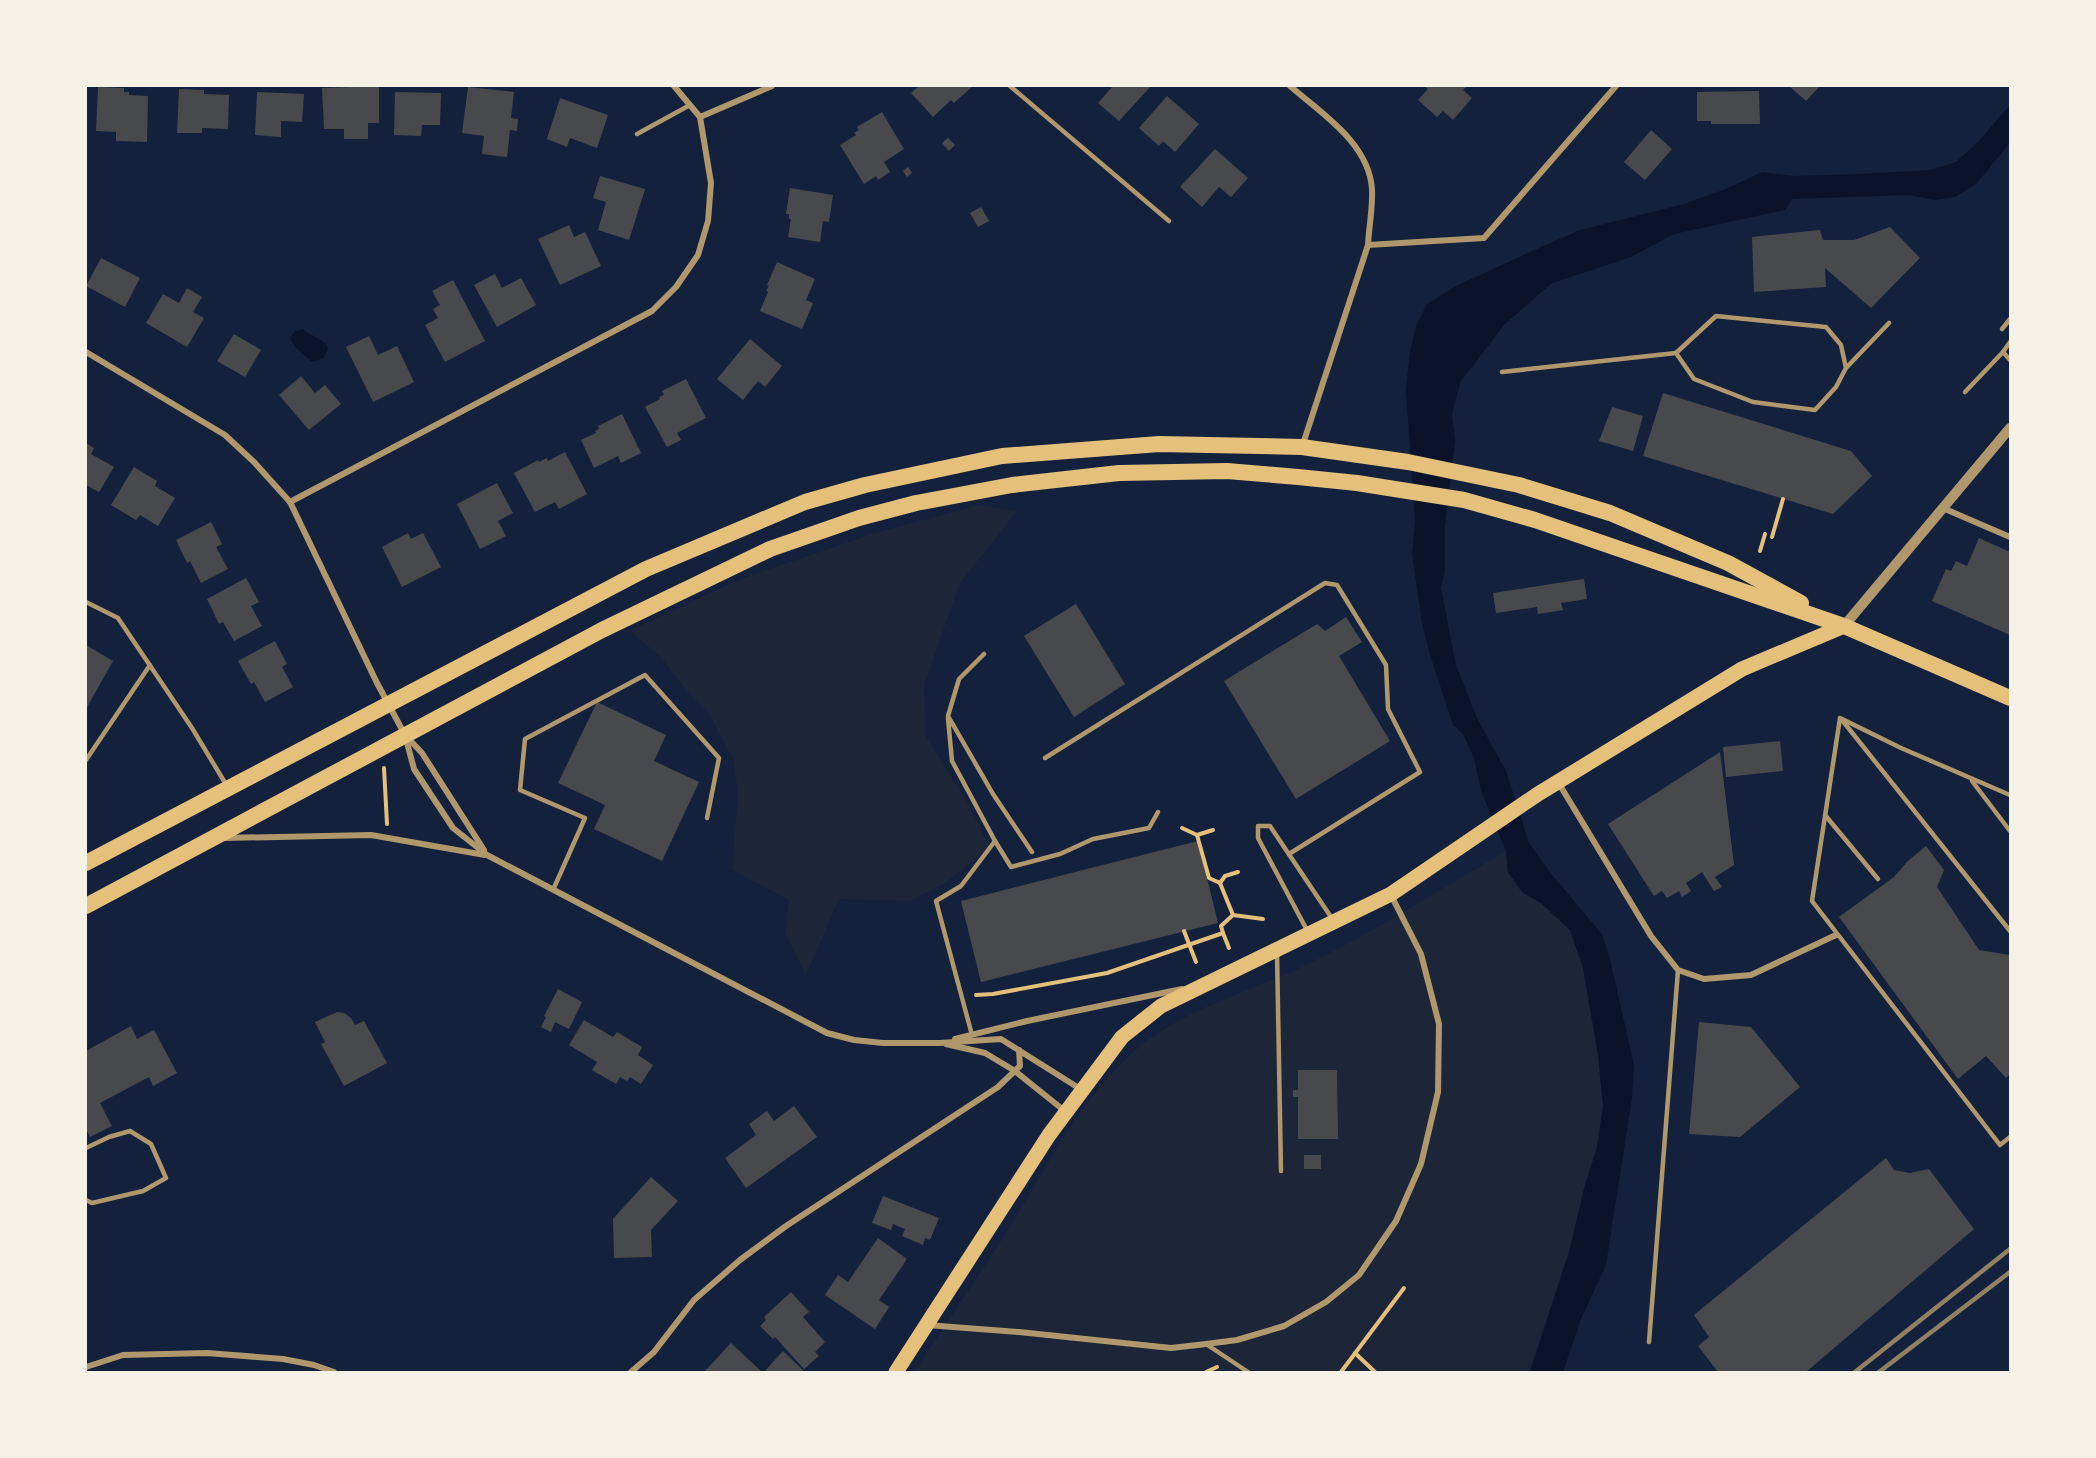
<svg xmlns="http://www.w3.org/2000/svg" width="2096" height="1458" font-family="'Asap Condensed',sans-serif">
<rect width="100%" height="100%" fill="#14213d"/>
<g fill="#1d2539">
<path d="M979 505 1017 511 960 583 924 685 926 737 968 803 990 848 945 883 909 901 839 899 806 975 785 933 789 900 732 870 738 796 734 761 707 710 682 685 660 656 629 631 738 580 872 534Z"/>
<path d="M1506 851 1508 872 1522 892 1541 903 1570 930 1583 968 1598 1055 1603 1106 1597 1147 1585 1185 1569 1252 1529 1372H914C948 1321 983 1270 1016 1217 1051 1159 1085 1092 1138 1048 1184 1009 1250 992 1304 966 1374 932 1439 890 1506 851Z"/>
</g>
<g fill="#0b132b">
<path d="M2010 105V143L1976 184 1955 197 1935 200 1909 195 1792 199 1785 210 1674 234 1631 257 1552 283 1505 324 1461 381 1452 413 1455 442 1445 526V570L1441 588 1456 665 1477 718 1506 771 1529 843 1553 876 1602 934 1610 959 1634 1065 1632 1098 1606 1265 1581 1319 1563 1372H1530L1569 1252 1585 1185 1597 1147 1603 1106 1598 1055 1583 968 1570 930 1541 903 1522 892 1508 872 1506 851 1481 791 1474 758 1463 734 1453 725 1430 655 1422 623 1412 554 1415 521 1406 390 1410 351 1416 326 1427 304 1456 286 1532 251 1580 230 1684 204 1726 189 1762 172 1795 176 1860 174 1930 170 1956 162 1978 142Z"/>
<path d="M303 329C312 337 322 337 328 348L324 358 312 362 295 347 290 338 295 331Z"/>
</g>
<g fill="#48494c">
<path d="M379 86V123H368V139H344V129H324L322 88Z"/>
<path d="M919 86H973L954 103 951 100 933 117 911 93Z"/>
<path d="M1113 86H1151L1119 121 1098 103Z"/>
<path d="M1424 86H1467L1463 90 1472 98 1453 120 1443 111 1437 117 1418 100 1428 89Z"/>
<path d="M1789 86H1820L1806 101Z"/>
<path d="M98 87 124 88V92H129V95L148 96 147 142 116 141V132L96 131Z"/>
<path d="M468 87 514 92 511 118 518 119 517 131 510 130 507 157 482 154 484 136 462 133Z"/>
<path d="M179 89 204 90V94L229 95 228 129 202 128V133H177Z"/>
<path d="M1759 91 1760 124H1711V121H1697V92Z"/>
<path d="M257 92 304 94 302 122 281 121V137L255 135Z"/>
<path d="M395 92 441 93 440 125H422L421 136 394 135Z"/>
<path d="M1167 96 1199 124 1175 152 1163 141 1159 146 1139 128Z"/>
<path d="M560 98 608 115 597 148 570 138 567 147 547 139Z"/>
<path d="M882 112 904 149 884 162 890 172 878 180 876 176 864 184 840 145 856 135 854 133 859 130 857 127Z"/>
<path d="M1651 130 1672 149 1645 180 1624 162Z"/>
<path d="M948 138 955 145 949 151 942 143Z"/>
<path d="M1215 149 1248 178 1231 197 1219 187 1202 207 1180 187Z"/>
<path d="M908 167 912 173 907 177 903 171Z"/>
<path d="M600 176 645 189 629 240 598 230 606 202 593 198Z"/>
<path d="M790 188 833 195 829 222 823 221 820 242 788 237 791 219H789V214H786Z"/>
<path d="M981 207 989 221 978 227 970 213Z"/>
<path d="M569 225 574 237 585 232 601 266 560 285 538 239Z"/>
<path d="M1890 227 1920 258 1871 308 1825 268 1826 287 1754 292 1752 237 1820 230 1823 240H1854Z"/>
<path d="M101 258 140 278 125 307 86 286Z"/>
<path d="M777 262 815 279 806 300 813 303 802 329 760 311 768 292 766 291 769 286 767 285Z"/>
<path d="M495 274 502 288 521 278 536 305 497 327 474 285Z"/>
<path d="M453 280 485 341 445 362 425 325 438 318 433 309 440 305 432 291Z"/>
<path d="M187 288 202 297 193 312 204 318 187 347 146 323 163 294 179 303Z"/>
<path d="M234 334 261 350 245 377 217 361Z"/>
<path d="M369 336 378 355 397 346 414 382 373 402 346 347Z"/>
<path d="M750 339 782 366 765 387 758 381 743 400 717 379Z"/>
<path d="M301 376 315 393 325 385 341 404 309 430 279 395Z"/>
<path d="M686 379 706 418 677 433 681 440 667 447 645 407 660 399 659 397 664 395 662 391Z"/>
<path d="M1663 393 1851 451 1872 476 1833 514 1643 456Z"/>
<path d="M1612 407 1643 416 1633 451 1599 441Z"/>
<path d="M622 414 641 453 621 463 618 456 594 468 581 440 596 433 595 431 599 429 598 426Z"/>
<path d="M86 443 94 448 91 454 114 467 99 492 86 485Z"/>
<path d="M565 452 587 494 559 509 555 502 535 512 514 473 538 460 539 462 547 458 548 461Z"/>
<path d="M134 467 157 481 155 486 175 498 158 526 140 515 136 520 111 505Z"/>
<path d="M497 483 513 513 498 521 506 536 480 549 457 504Z"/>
<path d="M211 522 222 544 216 547 228 569 201 583 190 561 187 563 176 540Z"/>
<path d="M408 533 411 539 423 533 441 567 402 587 382 547Z"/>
<path d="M1979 538 2010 552V635L1932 601 1946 569 1951 571 1956 561 1967 566Z"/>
<path d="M246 578 259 602 251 606 262 626 234 641 223 622 219 624 207 599Z"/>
<path d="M1584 579 1587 599 1561 603 1563 610 1538 614 1537 607 1496 613 1493 593Z"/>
<path d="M1076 604 1125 684 1074 717 1024 636Z"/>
<path d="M1346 617 1362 642 1339 656 1390 741 1296 799 1224 681 1317 624 1325 631Z"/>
<path d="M275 641 287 664 282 667 293 687 265 702 254 682 251 684 238 661Z"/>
<path d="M86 645 113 661 86 709Z"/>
<path d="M597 702 666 735 654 761 699 782 662 861 594 829 605 805 558 783Z"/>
<path d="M1780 741 1783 771 1726 777 1723 747Z"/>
<path d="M1720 752 1734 865 1715 877 1722 887 1714 891 1702 872 1686 883 1691 891 1682 897 1679 891 1667 898 1662 891 1654 896 1608 824Z"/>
<path d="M1198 841 1218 923 981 982 961 901Z"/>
<path d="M1926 846 1944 870 1937 887 1979 950 2010 955V1074L2006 1078 1986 1056 1958 1079 1839 917 1894 877 1908 861Z"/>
<path d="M558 989 582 1002 569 1029 555 1022 551 1032 541 1027 546 1017 544 1016Z"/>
<path d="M337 1012 344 1013 351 1018 355 1025 364 1021 387 1063 344 1086 321 1044 325 1042 315 1022Z"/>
<path d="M584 1020 613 1037 617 1032 642 1047 638 1055 653 1065 641 1084 630 1077 627 1081 620 1077 616 1084 592 1070 597 1062 569 1045Z"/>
<path d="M1699 1022 1751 1027 1800 1087 1740 1137 1689 1134Z"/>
<path d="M131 1026 137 1039 154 1030 177 1073 153 1086 149 1077 100 1103 112 1126 90 1137 86 1129V1051Z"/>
<path d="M1298 1070H1337L1338 1139H1298V1097H1293V1090H1298Z"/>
<path d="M794 1106 817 1137 746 1188 725 1158 756 1135 749 1124 767 1111 774 1121Z"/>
<rect x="1304" y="1155" width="17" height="14"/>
<path d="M1886 1158 1894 1170 1910 1173 1929 1169 1974 1229 1806 1372H1718L1698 1346 1709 1337 1694 1315Z"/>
<path d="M651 1177 678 1201 651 1230 652 1257 614 1258 613 1219Z"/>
<path d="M883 1196 939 1218 930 1240 925 1238 923 1245 902 1236 905 1229 893 1224 891 1230 872 1223Z"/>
<path d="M878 1238 907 1259 879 1300 889 1307 875 1329 825 1295 838 1275 848 1282Z"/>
<path d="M791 1292 809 1312 803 1317 825 1342 815 1352 819 1356 804 1369 775 1337 773 1339 760 1326 766 1320 764 1317Z"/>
<path d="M731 1343 762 1372H704Z"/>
<path d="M783 1351 805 1372 765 1371Z"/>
</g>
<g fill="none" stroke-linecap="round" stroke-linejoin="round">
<g stroke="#e5c07b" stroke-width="4">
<path d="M1772 537 1783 499"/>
<path d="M1760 551 1765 534"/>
<path d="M384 768 387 824"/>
<path d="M1182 828 1197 835 1213 830"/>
<path d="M1220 883 1225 876 1238 872"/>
<path d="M1233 915 1263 919"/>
<path d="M1184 931 1196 962"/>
<path d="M1223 933 1229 948"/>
<path d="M976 995 993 994 1107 973 1223 933 1221 926 1233 915 1220 883 1209 878 1197 835"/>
<path d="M1355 1353 1375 1372"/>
<path d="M1206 1372 1217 1367"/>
<path d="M1341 1372 1404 1288"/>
</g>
<g stroke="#b1986c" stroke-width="4.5">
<path d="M1010 86 1169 221"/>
<path d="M637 134 690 105"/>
<path d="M2002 329 2010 319"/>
<path d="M2003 352 2010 342"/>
<path d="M1846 368 1841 345 1826 327 1716 316 1676 353 1694 379 1753 402 1815 410 1836 387 1846 368 1889 323"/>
<path d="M1502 372 1676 353"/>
<path d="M1965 392 2003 352 2010 360"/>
<path d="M86 602 118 618 192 728 227 786"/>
<path d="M984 654 959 679 948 716 993 794 1032 852"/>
<path d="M948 718 952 761 995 841"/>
<path d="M1842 720 2010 931"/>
<path d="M1045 758 1325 583 1337 585 1386 665 1388 709 1420 772 1289 854"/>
<path d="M86 760 150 665"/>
<path d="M1972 781 2010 831"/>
<path d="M2010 795 1901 748 1840 718 1812 901 2000 1145 2010 1137"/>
<path d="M1825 815 1878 879"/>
<path d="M553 890 585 818 520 790 525 739 645 675 719 758 707 818"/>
<path d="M1308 932 1258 838V826H1270L1333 920"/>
<path d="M1277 953 1281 1171"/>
<path d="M972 1035 936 901 961 886 995 841 1011 867 1060 854 1093 839 1149 828 1158 812"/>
<path d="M86 1148 109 1137 130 1131 151 1144 166 1178 143 1191 92 1203 86 1200"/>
<path d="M1649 1342 1678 970"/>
<path d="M1206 1344 1248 1372"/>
</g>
<g stroke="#b1986c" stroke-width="6">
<path d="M674 86 700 117"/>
<path d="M1290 86C1321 113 1369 143 1372 189 1373 207 1369 226 1368 245"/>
<path d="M86 352 225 435 254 462 290 502 377 683 405 735 414 769 453 828 487 855 827 1033 854 1040 883 1043H940L1001 1039 1082 1090"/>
<path d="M1302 447 1368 245 1484 238 1616 86"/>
<path d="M290 502 652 311 676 287 698 255 708 221 711 183 700 117 772 86"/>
<path d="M1945 509 2010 537"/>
<path d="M407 737 422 753 484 850"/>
<path d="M1558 782 1651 936 1678 970 1704 979 1751 975 1836 935"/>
<path d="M224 838 371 835 485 855"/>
<path d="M955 1039 1027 1021 1182 989"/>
<path d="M946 1044 985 1053 1015 1071 1066 1112"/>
<path d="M927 1325 1019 1332 1171 1348 1206 1344 1237 1340 1284 1326 1326 1302 1359 1275 1396 1221 1421 1164 1438 1092 1439 1024 1421 954 1391 895"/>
<path d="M86 1367 123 1355 207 1353 283 1359 314 1365 334 1372"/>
<path d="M631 1372 654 1352 694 1300 740 1260 786 1226 998 1087 1020 1066 1019 1050"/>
</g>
<path stroke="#b1986c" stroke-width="10" d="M1844 626 2010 428"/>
<path stroke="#e5c07b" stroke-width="15" d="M896 1372 1049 1135 1122 1037 1161 1006 1391 894 1538 794 1742 669 1844 626"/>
<g stroke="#e5c07b" stroke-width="16">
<path d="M86 863 646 569 805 502 865 485 1002 456 1159 444 1302 447 1408 462 1519 485 1610 513 1728 563 1801 603"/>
<path d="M86 906 602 630 770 549 859 518 916 503 1012 485 1119 473 1227 471 1298 477 1357 483 1464 500 1535 520 1844 626 2010 698"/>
</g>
<g stroke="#918062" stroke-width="4.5">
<path d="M1855 1372 2010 1249"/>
<path d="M1879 1372 2010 1272"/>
</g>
</g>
<rect width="2096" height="1458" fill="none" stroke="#f6f1e7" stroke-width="174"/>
</svg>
